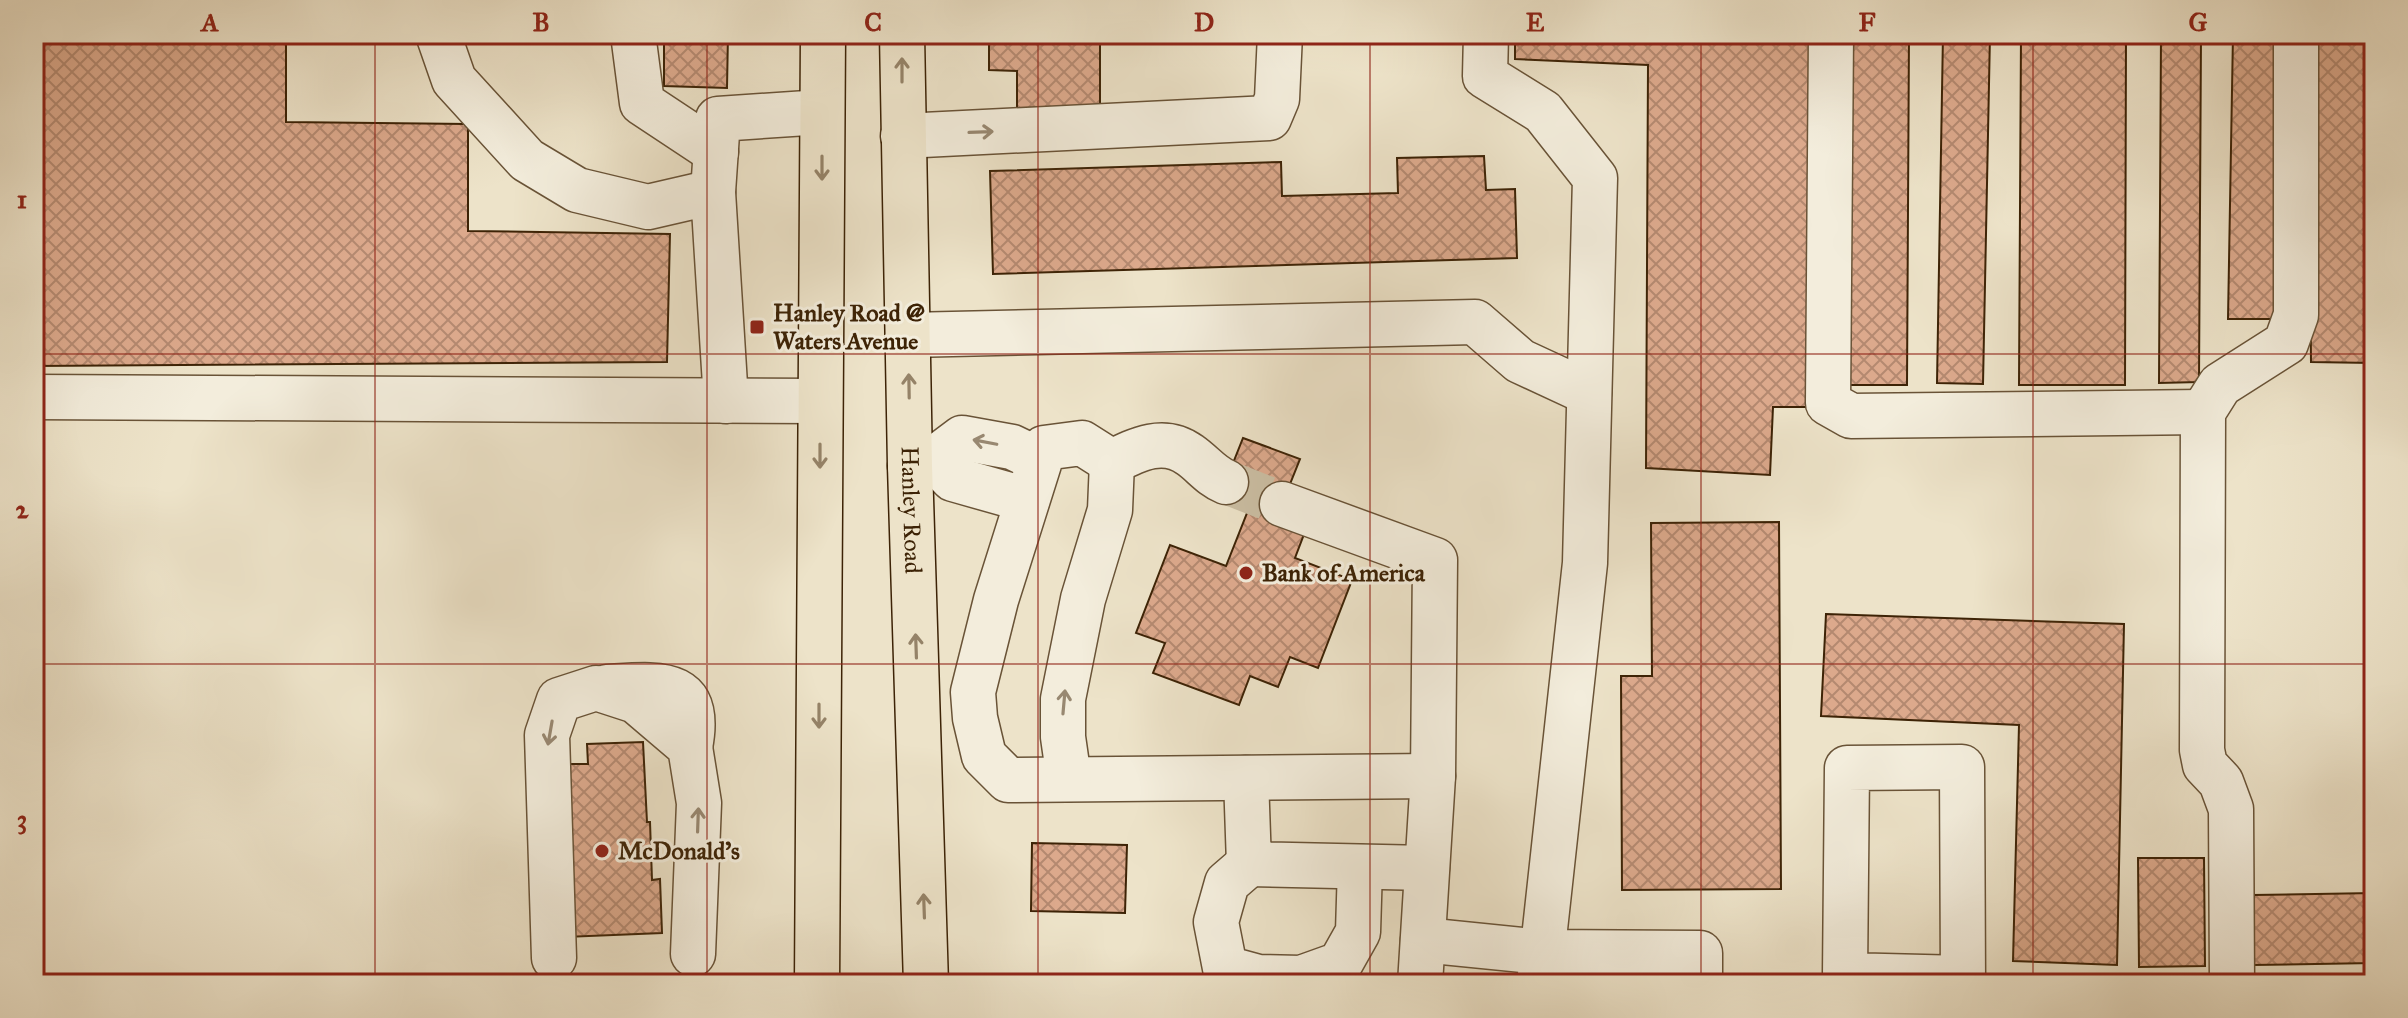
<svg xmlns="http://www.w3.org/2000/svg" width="2408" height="1018" font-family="'IM FELL Great Primer',serif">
<defs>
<pattern id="building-cross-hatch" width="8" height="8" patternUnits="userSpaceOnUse" patternTransform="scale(2)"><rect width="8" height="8" fill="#dca98c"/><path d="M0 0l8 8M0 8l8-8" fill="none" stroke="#b48970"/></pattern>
</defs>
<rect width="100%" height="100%" fill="#ede3c9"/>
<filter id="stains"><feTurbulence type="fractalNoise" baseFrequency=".0025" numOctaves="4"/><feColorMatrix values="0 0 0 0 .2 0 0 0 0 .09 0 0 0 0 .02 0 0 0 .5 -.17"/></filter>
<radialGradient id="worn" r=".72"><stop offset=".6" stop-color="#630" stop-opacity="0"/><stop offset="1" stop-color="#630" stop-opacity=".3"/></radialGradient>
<g fill="url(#building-cross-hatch)" stroke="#3d2306" stroke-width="2">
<path d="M34 34H286V122L468 124V231L670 234 667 362 34 366Z"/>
<path d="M664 34H728L727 88 664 86Z"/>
<path d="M989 34H1100V107L1017 108V71L989 70Z"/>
<path d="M1515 34H1663V36L1777 40V34H1815L1811 407H1773L1770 475 1646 468 1648 65 1515 59Z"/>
<path d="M1851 34H1909L1907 385H1849Z"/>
<path d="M1943 34H1990L1983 384 1937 383Z"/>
<path d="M2021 34H2126L2125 385H2019Z"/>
<path d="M2161 34H2201L2199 382 2159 383Z"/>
<path d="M2233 34H2280L2275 319H2228Z"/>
<path d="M2308 34H2370L2372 363 2311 362Z"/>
<path d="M1484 156 1486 190 1515 189 1517 258 993 274 990 171 1281 162 1282 196 1398 193 1397 158Z"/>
<path d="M1243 438 1300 459 1282 504 1306 529 1295 558 1352 580 1318 668 1290 657 1278 687 1250 676 1239 705 1153 673 1165 643 1136 633 1170 545 1226 566 1249 508 1220 496Z"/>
<path d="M1779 522 1781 889 1622 890 1621 676H1652L1651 523Z"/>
<path d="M1826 614 2124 624 2117 965 2013 961 2019 725 1821 716Z"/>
<path d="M643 742 647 822H650L652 880 660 879 662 933 565 937 568 764H588L587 744Z"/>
<path d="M1032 843 1127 845 1125 913 1031 911Z"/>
<path d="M2138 858H2204L2205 966 2139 967Z"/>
<path d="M2374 893V963L2253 965V895Z"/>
</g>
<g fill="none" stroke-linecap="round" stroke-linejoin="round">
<path stroke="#cabda2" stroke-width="44" stroke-dasharray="44 22" stroke-linecap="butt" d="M1226 482 1282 504"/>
<defs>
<g id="minor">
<path d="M438 34 454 80 527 160 577 190 648 207 713 192 726 401"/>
<path d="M633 34 642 103 716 152"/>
<path d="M1486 34 1485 76 1543 112 1595 178 1585 563 1539 984"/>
<path d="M1831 34 1828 403 1851 416 2203 412"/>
<path d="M903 136 1269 118 1277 99 1280 34"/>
<path d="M713 192 718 119 822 112"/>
<path d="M908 335 1475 322 1520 361 1589 393"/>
<path d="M34 397 820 401"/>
<path d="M934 459 953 479 1027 500"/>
<path d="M910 466 934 459 962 438 1012 447 1039 460"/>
<path d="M1226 482C1211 476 1203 464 1190 455 1164 436 1138 449 1112 462L1082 443 1044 448 996 600 973 692 975 718 984 756 1008 780 1433 776"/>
<path d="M1282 504 1435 560 1433 776 1420 984"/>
<path d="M607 687C659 684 704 677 690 747"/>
<path d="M1246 778 1249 864 1427 868"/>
<path d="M1069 779 1063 737V699L1083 599 1110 510 1112 462"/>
<path d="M1249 864 1227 883 1216 922 1225 968 1258 977 1301 978 1340 964 1358 932 1360 867"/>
<path d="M1423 940 1542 952 1700 953V984"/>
<path d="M554 958 547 735 559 700 596 688 636 701 690 747 699 803 693 954"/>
<path d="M1963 978 1845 975 1847 768 1962 767 1963 984"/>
<path d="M2232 984 2231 809 2221 782 2205 765 2202 750 2203 412 2220 385 2286 343 2296 315V34"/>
</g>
<g id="major">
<path id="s1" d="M902 34 910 466 926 984"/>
<path d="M817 984 823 34"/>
</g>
</defs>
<use href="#minor" stroke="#695337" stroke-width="47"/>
<use href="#major" stroke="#3d2306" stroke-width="47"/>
<use href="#minor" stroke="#f3eddc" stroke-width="44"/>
<use href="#major" stroke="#ede3c9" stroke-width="44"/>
</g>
<defs><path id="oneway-shaft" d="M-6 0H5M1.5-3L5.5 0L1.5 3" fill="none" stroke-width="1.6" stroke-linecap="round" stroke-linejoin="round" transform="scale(2)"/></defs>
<g stroke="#958368">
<use href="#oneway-shaft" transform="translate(902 70) rotate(-90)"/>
<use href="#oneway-shaft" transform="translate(822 168) rotate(90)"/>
<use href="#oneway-shaft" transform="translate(909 386) rotate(-91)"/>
<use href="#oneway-shaft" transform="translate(820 456) rotate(90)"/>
<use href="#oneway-shaft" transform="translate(916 646) rotate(-92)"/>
<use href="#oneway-shaft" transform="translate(819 716) rotate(90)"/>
<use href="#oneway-shaft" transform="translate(924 906) rotate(-92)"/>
</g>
<g stroke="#988871">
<use href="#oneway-shaft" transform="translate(981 132) rotate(-2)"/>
<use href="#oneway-shaft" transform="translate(985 442) rotate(-169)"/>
<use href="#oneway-shaft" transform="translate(1064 702) rotate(-85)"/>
<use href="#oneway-shaft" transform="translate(550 733) rotate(100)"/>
<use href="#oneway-shaft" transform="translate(698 820) rotate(-88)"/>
</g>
<path fill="none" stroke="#8f2418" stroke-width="2" stroke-opacity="0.55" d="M375 34V984M707 34V984M1038 34V984M1370 34V984M1701 34V984M2033 34V984M34 354H2374M34 664H2374"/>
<g fill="#8f2418" stroke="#f3eddc" stroke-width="3">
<rect x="749" y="319" width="16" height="16" rx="4"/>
<circle cx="1246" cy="573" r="8"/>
<circle cx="602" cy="851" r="8"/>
</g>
<g text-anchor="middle" stroke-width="6" stroke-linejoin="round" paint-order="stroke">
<g font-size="24" font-weight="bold" fill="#3d2306" stroke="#f3eddc" text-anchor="start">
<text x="773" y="321">Hanley Road @<tspan x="773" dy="28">Waters Avenue</tspan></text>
<text x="1262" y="581">Bank of America</text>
<text x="618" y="859">McDonald's</text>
</g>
<g font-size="24" fill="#3d2306" stroke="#f3eddc">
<text dy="8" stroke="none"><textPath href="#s1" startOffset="476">Hanley Road</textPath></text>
</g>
</g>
<rect width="2408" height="1018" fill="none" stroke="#ede3c9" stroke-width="88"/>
<rect x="44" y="44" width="2320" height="930" fill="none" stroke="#8f2418" stroke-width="3"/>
<g font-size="26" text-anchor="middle" font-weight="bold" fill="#8f2418">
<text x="210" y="31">A</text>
<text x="541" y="31">B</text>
<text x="873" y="31">C</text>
<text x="1204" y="31">D</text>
<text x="1535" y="31">E</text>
<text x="1867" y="31">F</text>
<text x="2198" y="31">G</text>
<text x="22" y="208">1</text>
<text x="22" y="518">2</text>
<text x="22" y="828">3</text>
</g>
<rect width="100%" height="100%" filter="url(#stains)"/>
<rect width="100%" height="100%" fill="url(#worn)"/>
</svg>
